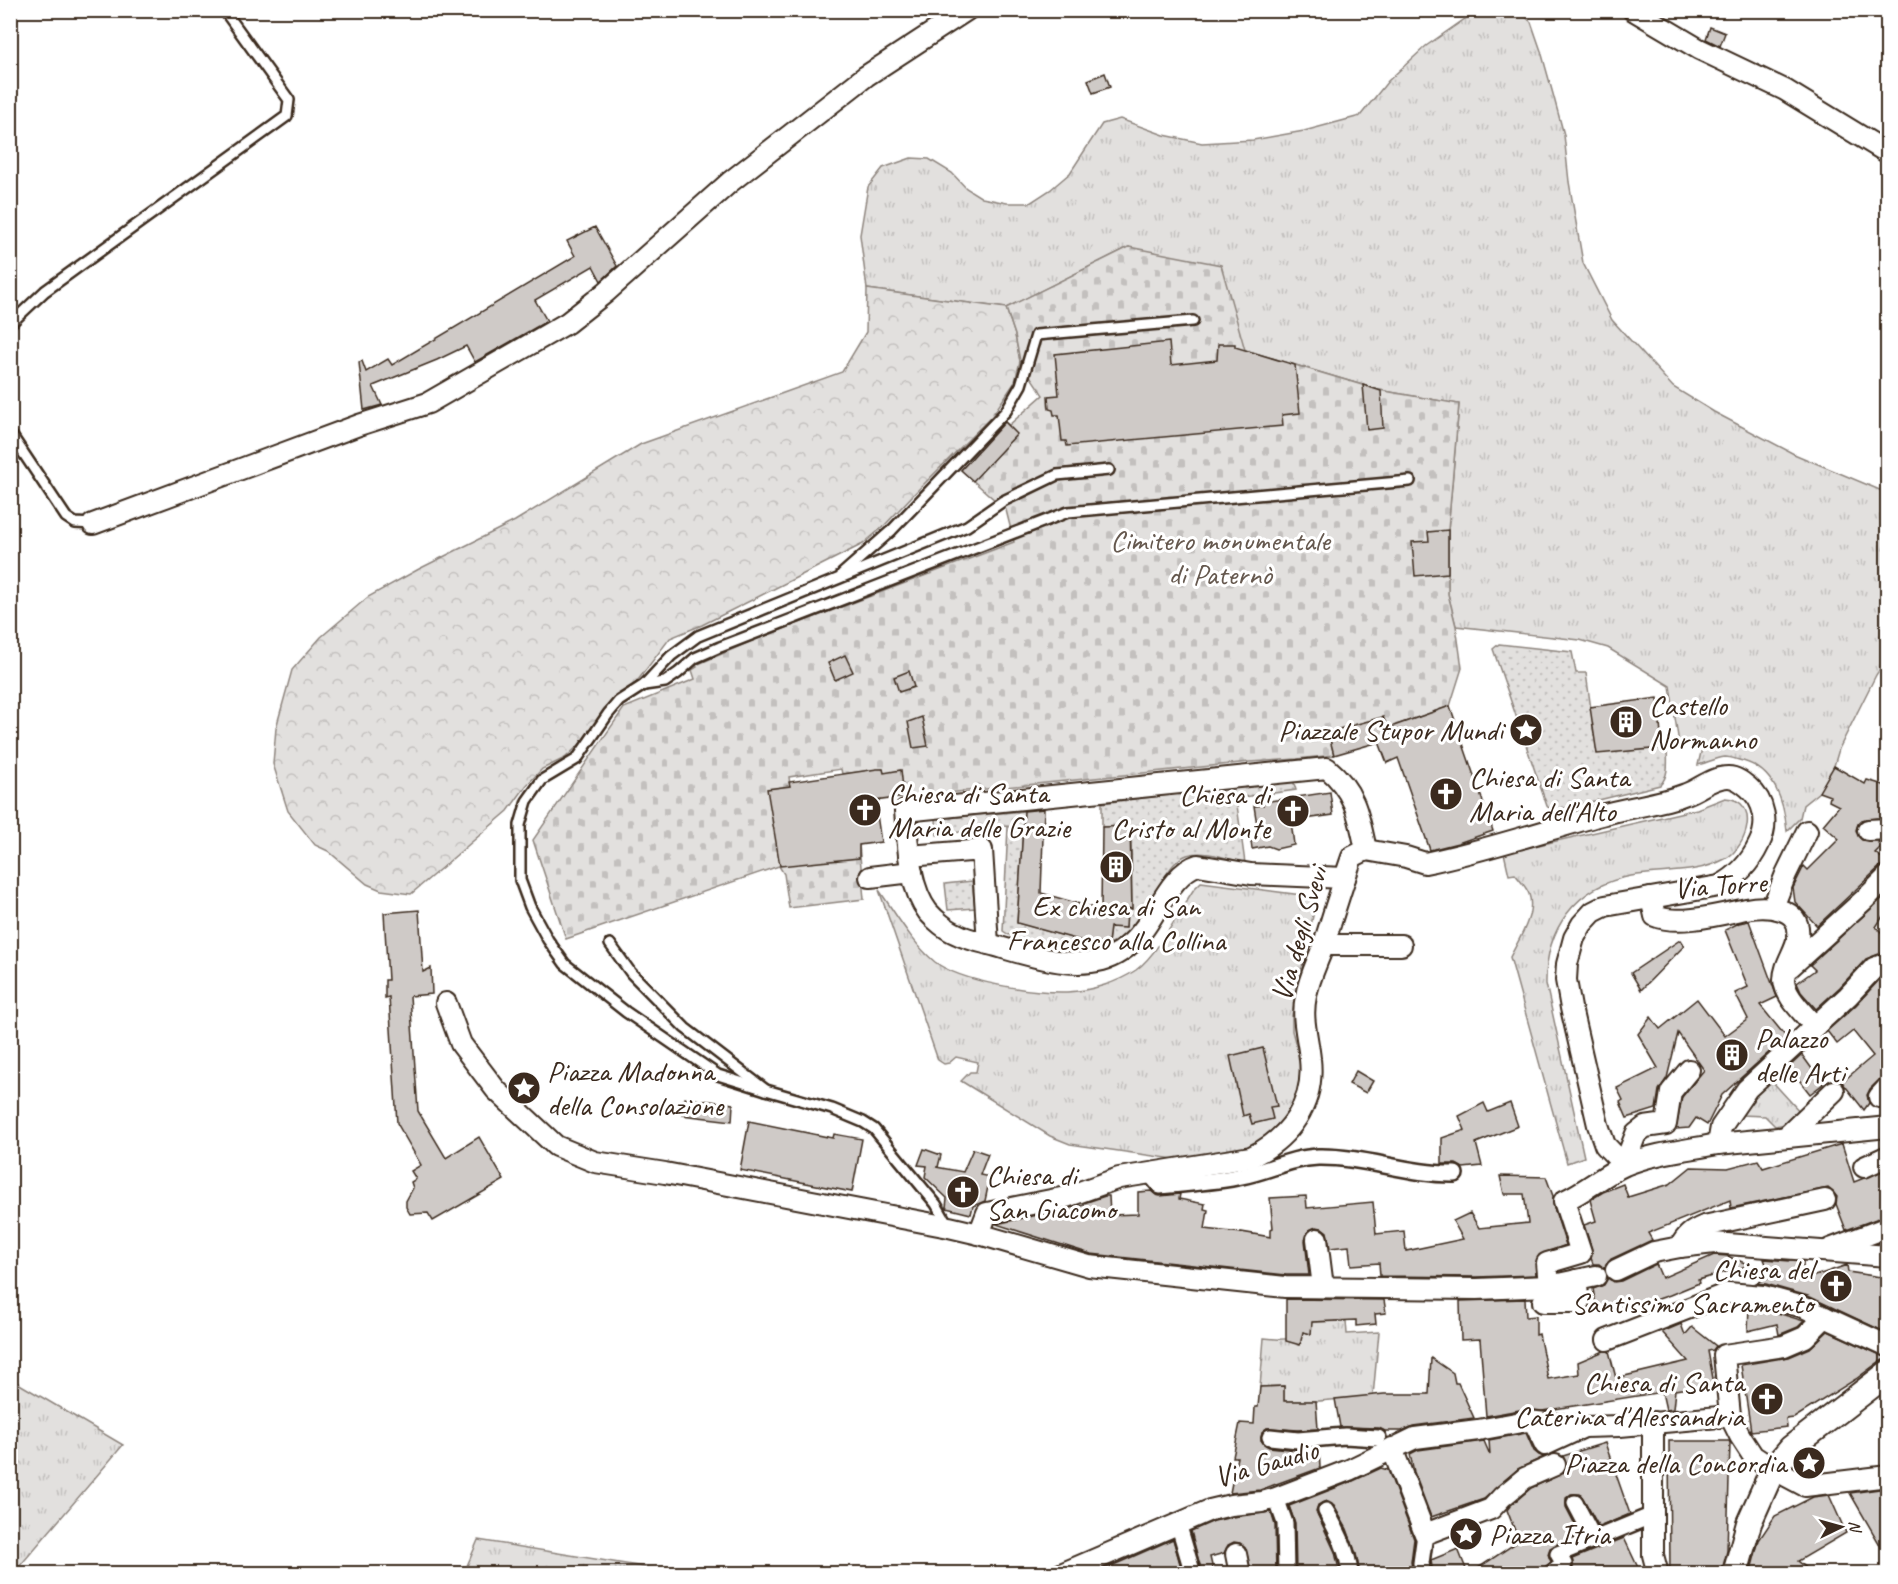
<svg xmlns="http://www.w3.org/2000/svg" width="1898" height="1584" font-family="Caveat,sans-serif">
<defs>
<pattern id="grass-tufts" width="24" height="20" patternUnits="userSpaceOnUse" patternTransform="scale(1.5)"><rect width="24" height="20" fill="#e2e0de"/><path d="M3 7l-1-3M5 7V3M7 7l1-3M15 17l-1-3M17 17v-4M19 17l1-3" fill="none" stroke="#c3c0be"/></pattern>
<pattern id="forest-crowns" width="20" height="18" patternUnits="userSpaceOnUse" patternTransform="scale(1.5)"><rect width="20" height="18" fill="#e2e0de"/><path d="M2 6a3 3 0 1 1 6 0M12 15a3 3 0 1 1 6 0" fill="none" stroke="#c3c0be"/></pattern>
<pattern id="cemetery-stones" width="16" height="16" patternUnits="userSpaceOnUse" patternTransform="scale(1.5)"><rect width="16" height="16" fill="#e2e0de"/><path d="M2 7V4a2 2 0 0 1 4 0v3zM10 15v-3a2 2 0 0 1 4 0v3z" fill="#c3c0be"/></pattern>
<pattern id="garden-dots" width="8" height="8" patternUnits="userSpaceOnUse" patternTransform="scale(1.5)"><rect width="8" height="8" fill="#e2e0de"/><path d="M2 2h.1M6 6h.1" fill="none" stroke="#c3c0be" stroke-width="1.8" stroke-linecap="round"/></pattern>
</defs>
<rect width="100%" height="100%" fill="#fff"/>
<filter id="ink" filterUnits="userSpaceOnUse"><feTurbulence type="fractalNoise" baseFrequency=".0167" numOctaves="2"/><feDisplacementMap in="SourceGraphic" scale="12" xChannelSelector="R" yChannelSelector="G"/><feConvolveMatrix kernelMatrix="1 2 1 2 8 2 1 2 1" color-interpolation-filters="sRGB"/></filter>
<g filter="url(#ink)">
<g fill="url(#grass-tufts)" stroke="#8e857e" stroke-width="1.5">
<path d="M1482 10 1519 11 1531 22 1541 51 1553 94 1564 135 1569 182 1583 263 1612 320 1673 387 1714 412 1794 454 1887 493V658L1876 675 1839 749 1834 766 1819 792 1803 805 1800 818 1787 831C1784 802 1775 770 1743 761 1738 760 1731 757 1725 757 1716 758 1706 763 1698 765L1703 744 1679 743 1670 686 1608 648 1580 640 1456 626 1448 594V530L1459 404 1379 390 1245 350 1129 247 1006 308 867 289 860 235 868 187 883 168 911 158 929 159 952 173 966 188 982 198 1007 203H1030L1050 190 1070 173 1102 124 1120 119 1164 135 1202 143 1253 140 1304 131 1360 116 1388 81 1426 46 1475 12Z"/>
<path d="M1725 798C1761 800 1748 847 1725 859 1695 875 1663 870 1631 876 1575 886 1545 930 1546 984L1584 1157 1567 1163 1510 957C1519 939 1536 914 1529 894 1526 886 1520 881 1515 874L1509 875 1504 853 1697 809Z"/>
<path d="M1201 882 1317 897 1292 1015V1031L1301 1064 1302 1078 1288 1112 1279 1123 1271 1132 1246 1149 1181 1160 1070 1144 1050 1136 961 1081 970 1072H976L978 1062 956 1057 949 1063 944 1064 938 1060 879 890C896 914 912 943 935 962 961 982 1033 993 1067 992 1090 991 1117 983 1136 970 1158 954 1178 913 1194 889Z"/>
<path d="M1770 1079 1801 1113 1791 1123 1775 1126 1765 1116 1741 1115 1751 1098Z"/>
<path d="M1346 1321 1347 1334 1379 1332 1373 1396 1320 1401H1284V1386L1260 1387 1264 1338C1287 1341 1295 1340 1312 1322Z"/>
<path d="M11 1379 123 1445 13 1574 10 1573Z"/>
<path d="M478 1540 681 1573H464Z"/>
</g>
<path fill="url(#forest-crowns)" stroke="#8e857e" stroke-width="1.5" d="M867 289 1006 308 1015 335 1020 361 1015 382 992 416 913 495 884 526 863 544 702 625 670 638 635 684 613 700 594 728 579 745 565 758 542 769 526 786 508 811 411 894 381 890 367 884 328 851 315 845 288 811 273 764 276 728 292 670 321 637 368 597 419 569 515 521 641 444 842 372 866 332Z"/>
<path fill="url(#cemetery-stones)" stroke="#8e857e" stroke-width="1.5" d="M1129 247 1221 265 1245 350 1379 390 1459 404 1448 530V594L1456 626 1462 668 1450 706 1388 728 1328 732 1334 755 1297 759 1250 762 888 799 883 769 842 774 841 769 789 777 798 845H859L864 899 789 908 784 874 779 866 566 939 533 840 624 708 695 679 692 670 697 667 696 665 754 640 1014 542 1006 510 961 470 1005 422 1009 425 1043 395 1020 361 1015 335 1006 308Z"/>
<g fill="url(#garden-dots)" stroke="#8e857e" stroke-width="1.5">
<path d="M1499 644 1572 652 1576 673H1586L1597 753 1667 748C1667 760 1670 775 1660 785L1558 810 1550 809 1547 806 1493 649Z"/>
<path d="M1293 780 1296 790 1236 798 1245 863C1228 859 1204 849 1187 855 1176 859 1170 869 1164 878 1134 924 1127 954 1064 950 1044 949 1019 943 1003 931L1008 826 937 835 936 819 1024 811 1017 923 1086 942 1108 943 1110 927 1126 928 1127 908H1132L1131 827H1102V803Z"/>
<path d="M972 881 975 908 948 910 945 884Z"/>
</g>
<g fill="#cfcac7" stroke="#3b2a1e" stroke-width="1.5">
<path d="M1710 27 1725 33 1720 46 1706 39Z"/>
<path d="M1105 73 1110 87 1093 93 1088 80Z"/>
<path d="M595 227 617 266 601 281 593 266 535 300 547 321 475 362 466 346 437 360 373 386 382 405 364 410 359 362 362 361 366 372 388 359 392 365 575 256 567 241Z"/>
<path d="M1169 342 1171 365 1217 360 1218 344H1235V347L1295 365 1300 413 1282 415 1283 426 1067 446 1066 441H1062L1059 415H1054L1053 410 1049 409 1048 396 1059 395 1055 354Z"/>
<path d="M1363 385 1381 391 1383 428 1367 430Z"/>
<path d="M1005 422 1017 434 973 481 961 470Z"/>
<path d="M1448 530V573L1415 576 1412 542 1429 541 1428 532Z"/>
<path d="M845 655 853 672 835 680 828 663Z"/>
<path d="M909 671 914 687 899 692 894 677Z"/>
<path d="M1658 698 1662 748 1597 754 1590 707Z"/>
<path d="M1450 706 1493 831 1458 843 1430 850 1398 758 1387 763 1379 742 1334 755 1328 732 1383 717 1388 728Z"/>
<path d="M922 717 928 746 913 748 908 722Z"/>
<path d="M1834 766 1865 784 1867 780 1887 786V817L1862 820 1858 824 1856 830 1858 836 1862 840 1879 841 1878 843 1882 846 1875 853 1886 861 1817 926 1795 902 1793 888 1804 866 1808 870 1839 839 1823 825 1839 806 1829 801 1830 796 1819 792Z"/>
<path d="M877 769H883L884 773 901 770 904 797 875 801 881 842 859 845V858L780 866 767 789 790 786 789 782Z"/>
<path d="M1330 792 1333 815 1291 821 1294 845 1276 849 1268 846 1252 849 1250 833 1258 831 1254 806 1263 805V802Z"/>
<path d="M1044 809 1041 893 1101 910 1102 827 1130 826 1132 909 1127 908 1126 928 1110 927 1108 943 1086 942 1017 923 1024 811Z"/>
<path d="M1886 895 1887 897V910L1876 927 1887 938V951L1866 959 1840 987 1816 1009 1801 992 1797 983 1815 970 1810 965Z"/>
<path d="M419 910 423 972 431 968 432 994 410 996 418 1111 446 1158 479 1137 504 1180 433 1221 428 1213 410 1214 406 1207V1201L413 1188 411 1182 416 1179 411 1171 421 1165 397 1123 389 997 385 998V980H388L384 913Z"/>
<path d="M1749 921 1777 997 1760 1005 1786 1037 1722 1095 1707 1125 1696 1118 1689 1128 1676 1129 1682 1097 1704 1070 1678 1033 1667 1078 1659 1090 1656 1109 1627 1118 1620 1102 1623 1100 1617 1088 1658 1068 1638 1034 1651 1017 1660 1029 1697 999 1725 1036 1748 1019 1735 993 1748 987 1725 930 1739 923Z"/>
<path d="M1680 940 1684 946 1641 990 1631 973Z"/>
<path d="M1887 976V1075L1880 1079 1870 1089 1867 1095 1869 1103 1864 1110 1842 1082 1873 1056 1853 1031 1837 1044 1827 1031 1856 1005 1881 978Z"/>
<path d="M1263 1048 1277 1106 1270 1107 1273 1119 1252 1124 1249 1114 1243 1116 1230 1056Z"/>
<path d="M1802 1055 1823 1084 1810 1094 1789 1067Z"/>
<path d="M1356 1071 1373 1081 1366 1093 1349 1084Z"/>
<path d="M685 1098 733 1104 732 1121 682 1115 683 1100Z"/>
<path d="M1484 1103 1488 1112 1510 1103 1518 1126 1476 1143 1482 1166 1463 1168 1456 1164H1442V1138L1465 1130 1459 1116Z"/>
<path d="M749 1121 833 1138 834 1134 862 1139 852 1192 740 1170Z"/>
<path d="M1842 1144 1854 1182 1887 1169V1215L1846 1230 1836 1204 1837 1197 1833 1192 1828 1188 1731 1208 1730 1200 1648 1233 1652 1240 1611 1259 1604 1268 1599 1264H1593L1591 1258 1592 1249 1584 1225 1596 1221 1590 1200 1603 1192 1623 1184 1628 1197 1670 1184 1691 1167 1728 1168 1758 1160 1763 1168Z"/>
<path d="M924 1149 941 1155 938 1167H936L963 1172 973 1149 988 1154 980 1175 990 1177 985 1201 973 1206 971 1214 946 1208 947 1198 925 1177 927 1166 918 1165Z"/>
<path d="M1500 1176 1546 1177 1553 1196V1205L1566 1245 1539 1255 1535 1264 1536 1275 1477 1277 1380 1276 1379 1263 1351 1265 1349 1246 1330 1248 1327 1232 1322 1228 1316 1227 1309 1230 1305 1240 1309 1275H1286L1091 1254 996 1224 1084 1205V1203L1105 1196H1109L1110 1215 1138 1214V1192L1151 1191 1156 1195 1160 1196 1180 1194 1179 1199 1205 1204 1204 1209 1208 1210 1205 1229 1241 1233V1232L1271 1237V1229L1273 1228 1270 1198 1306 1196 1307 1208 1373 1202 1376 1234 1404 1231 1406 1251 1463 1239 1453 1221 1470 1213 1479 1228 1528 1223 1524 1194H1504Z"/>
<path d="M1714 1255 1727 1256 1750 1265 1698 1280 1699 1283 1670 1295 1626 1310 1625 1307 1597 1312 1593 1289 1604 1285 1608 1278 1614 1282 1621 1281 1656 1264 1662 1278Z"/>
<path d="M1764 1259 1803 1262V1280L1847 1265 1848 1272 1887 1278V1333L1808 1296 1766 1284 1756 1283 1771 1276Z"/>
<path d="M1286 1299 1384 1300 1386 1313 1375 1314 1376 1324 1356 1326V1320L1312 1322 1311 1334 1303 1332 1300 1345 1286 1341Z"/>
<path d="M1525 1299 1526 1317 1536 1316V1335L1539 1334 1548 1379 1579 1374 1578 1362 1604 1351H1609L1616 1378 1688 1361 1662 1332 1681 1324 1685 1335 1692 1327 1716 1346 1713 1350 1708 1351 1714 1384 1675 1390 1673 1409 1666 1410 1662 1392 1542 1411 1525 1409 1486 1416 1480 1339 1461 1340 1460 1301Z"/>
<path d="M1749 1307 1761 1308 1804 1321 1798 1327 1781 1334 1779 1335 1777 1324 1748 1331Z"/>
<path d="M1828 1331 1887 1358 1879 1362 1856 1379 1794 1418 1786 1419 1787 1427 1751 1431 1741 1365 1789 1357 1810 1348Z"/>
<path d="M1431 1358 1453 1373 1455 1383H1458L1474 1418 1413 1426 1402 1431H1385L1379 1428 1340 1427 1335 1399 1384 1394H1429Z"/>
<path d="M1284 1386V1401H1316L1318 1429 1298 1430 1267 1428 1262 1432 1261 1440 1264 1444 1269 1447 1297 1450 1319 1448 1320 1468 1260 1490 1230 1493 1237 1457H1233L1240 1423 1254 1424 1255 1407H1258L1260 1387Z"/>
<path d="M1526 1433 1534 1451 1539 1455 1544 1457 1518 1469 1484 1499 1431 1517 1414 1472 1410 1454 1418 1450 1484 1441 1490 1455 1489 1440Z"/>
<path d="M1669 1441H1729L1730 1443 1727 1551 1721 1574H1670Z"/>
<path d="M1605 1443 1630 1514 1599 1527 1583 1498 1580 1494H1571L1566 1498V1507L1580 1534 1550 1548 1548 1554 1551 1562 1545 1567 1541 1574H1469L1519 1541 1507 1510 1510 1506 1531 1488 1564 1473 1567 1466 1563 1456Z"/>
<path d="M1381 1468 1388 1470 1414 1539 1411 1562 1413 1574H1360L1356 1554 1347 1529 1334 1506 1326 1501 1318 1505 1316 1511 1335 1552 1340 1574H1296L1295 1523 1289 1506 1353 1481Z"/>
<path d="M1887 1488V1557L1850 1493Z"/>
<path d="M1829 1495 1846 1533 1798 1561 1814 1574H1750L1759 1540 1775 1516 1813 1497Z"/>
<path d="M1271 1512 1275 1525 1276 1574H1252L1245 1547 1240 1543 1234 1542 1228 1545 1224 1553 1210 1557 1214 1574H1202L1191 1531 1214 1521 1233 1517Z"/>
<path d="M1624 1538 1641 1574H1568L1573 1568 1572 1559Z"/>
<path d="M1173 1539 1183 1574H1093Z"/>
<path d="M1458 1549 1468 1574H1433L1431 1560Z"/>
</g>
<g fill="none" stroke-linecap="round" stroke-linejoin="round">
<defs>
<g id="service">
<path d="M10 324 45 291 287 116 289 100 224 10"/>
<path d="M10 433 66 517 75 523 93 524"/>
<path d="M842 574 892 530 1006 411 1021 385 1036 335 1193 321"/>
<path d="M644 685 665 682 678 673 695 658 720 647 1068 512 1410 481"/>
<path d="M610 944 631 973 685 1028 766 1090 832 1109 863 1122 874 1129 936 1204 948 1225"/>
<path d="M766 1090 718 1075 626 1012 565 964 548 940 530 907 520 880V825L527 801 542 780 577 759 608 714 619 701 644 685 671 656 698 636 967 526 1003 501 1057 475 1109 470"/>
</g>
<g id="pedestrian">
<path d="M1149 1173 1160 1186C1187 1183 1215 1182 1242 1176 1268 1171 1291 1158 1318 1157 1364 1156 1409 1175 1455 1174"/>
<path d="M1270 1437 1298 1440 1345 1436 1378 1438"/>
<path d="M1276 1498 1285 1523 1286 1574"/>
<path d="M1575 1503 1594 1539"/>
<path d="M1326 1511C1337 1531 1348 1550 1350 1574"/>
<path d="M1178 1523 1193 1574"/>
<path d="M1423 1574 1421 1563 1425 1534"/>
<path d="M1551 1574 1564 1564 1558 1554 1653 1515"/>
</g>
<g id="minor">
<path d="M1633 10 1699 49 1785 90 1888 153"/>
<path d="M93 524 359 425 428 403 567 323 605 293 730 182 866 76 967 10"/>
<path d="M1868 830 1888 829"/>
<path d="M1366 850 1406 857 1425 863C1484 851 1543 831 1601 815 1628 807 1661 804 1686 794 1700 789 1712 777 1728 777 1736 777 1742 782 1748 787 1765 801 1769 824 1759 844 1750 863 1737 877 1719 886L1605 906 1593 912 1582 924 1574 938 1567 964 1566 980 1571 1008 1598 1125 1605 1145 1624 1165 1636 1134 1645 1127 1666 1124 1671 1092 1689 1070"/>
<path d="M909 856 982 850 988 944"/>
<path d="M870 877 912 872"/>
<path d="M1345 878 1251 874 1198 865C1173 872 1158 911 1143 930 1137 938 1129 946 1120 952 1086 975 1031 956 996 946 983 942 968 940 957 934 947 930 935 920 928 912 908 886 908 842 905 811L1327 768C1355 791 1359 816 1366 850"/>
<path d="M1651 898 1655 916C1678 926 1722 914 1746 909 1766 905 1802 907 1798 936 1796 951 1784 964 1784 980 1785 997 1804 1013 1814 1026"/>
<path d="M1773 907 1786 874 1807 831"/>
<path d="M1323 945H1401"/>
<path d="M1790 967 1866 898 1888 876"/>
<path d="M446 1003 461 1044 496 1090 556 1146 595 1162 665 1173 949 1227 979 1234 1089 1266 1285 1287 1477 1289 1549 1286 1596 1276"/>
<path d="M1879 1097 1888 1087"/>
<path d="M1786 1137 1834 1091"/>
<path d="M1718 1144 1888 1127"/>
<path d="M1864 1167 1888 1156"/>
<path d="M979 1234 987 1213 1066 1197 1119 1178 1251 1157C1290 1138 1315 1103 1310 1059 1308 1037 1301 1019 1306 996 1309 978 1318 961 1324 944 1333 915 1342 886 1352 857L1366 850"/>
<path d="M1317 1239 1323 1287"/>
<path d="M1680 1247C1686 1235 1692 1231 1704 1226L1825 1200"/>
<path d="M1830 1249 1888 1227"/>
<path d="M1616 1270 1654 1252 1680 1247 1714 1243 1888 1256"/>
<path d="M1549 1286 1547 1263 1581 1253 1564 1201C1586 1191 1605 1174 1625 1165 1654 1153 1687 1150 1718 1144L1721 1127 1747 1089 1848 996 1874 968 1888 963"/>
<path d="M1543 1302H1579L1576 1280"/>
<path d="M1825 1317 1805 1337 1784 1346 1724 1355 1730 1416 1740 1436 1753 1456 1773 1469 1805 1486 1888 1476"/>
<path d="M1607 1340 1728 1293 1763 1296 1803 1307 1888 1346"/>
<path d="M1534 1422 1545 1445 1584 1427 1620 1426 1730 1416"/>
<path d="M1653 1422V1555L1658 1574"/>
<path d="M1392 1448 1425 1534 1491 1509 1502 1497 1525 1478 1555 1465"/>
<path d="M1236 1554 1240 1574"/>
<path d="M1061 1574 1210 1510 1231 1505 1262 1502 1276 1498 1349 1470 1415 1438 1478 1430 1527 1421 1584 1427"/>
</g>
<path id="tertiary" d="M1735 1574 1749 1523 1773 1469 1791 1448 1888 1373"/>
</defs>
<use href="#service" stroke="#3b2a1e" stroke-width="14"/>
<use href="#pedestrian" stroke="#3b2a1e" stroke-width="20"/>
<use href="#minor" stroke="#3b2a1e" stroke-width="24"/>
<use href="#tertiary" stroke="#3b2a1e" stroke-width="28"/>
<use href="#service" stroke="#fff" stroke-width="9"/>
<use href="#pedestrian" stroke="#fff" stroke-width="15"/>
<use href="#minor" stroke="#fff" stroke-width="20"/>
<use href="#tertiary" stroke="#fff" stroke-width="24"/>
</g>
</g>
<defs>
<symbol id="building-disc" viewBox="-11 -11 22 22"><circle r="9.5" fill="#3b2a1e" stroke="#fff"/><path d="M-4-6H4V6H1V3H-1V6H-4ZM-2.5-4.3h1.7v1.8h-1.7ZM.8-4.3h1.7v1.8H.8ZM-2.5-1h1.7V.8h-1.7ZM.8-1h1.7V.8H.8Z" fill="#fff"/></symbol>
<symbol id="sight-disc" viewBox="-11 -11 22 22"><circle r="9.5" fill="#3b2a1e" stroke="#fff"/><path d="M0-6L1.8-2.2L6-1.7L2.9 1.2L3.7 5.4L0 3.3L-3.7 5.4L-2.9 1.2L-6-1.7L-1.8-2.2Z" fill="#fff"/></symbol>
<symbol id="church-disc" viewBox="-11 -11 22 22"><circle r="9.5" fill="#3b2a1e" stroke="#fff"/><path d="M-1.2-6h2.4v3.5h3.3v2.4h-3.3V6h-2.4V-.1h-3.3v-2.4h3.3Z" fill="#fff"/></symbol>
</defs>
<g fill-rule="evenodd">
<use href="#building-disc" x="1607" y="703" width="38" height="38"/>
<use href="#sight-disc" x="1507" y="711" width="38" height="38"/>
<use href="#church-disc" x="1427" y="775" width="38" height="38"/>
<use href="#church-disc" x="846" y="791" width="38" height="38"/>
<use href="#church-disc" x="1274" y="792" width="38" height="38"/>
<use href="#building-disc" x="1097" y="848" width="38" height="38"/>
<use href="#building-disc" x="1713" y="1036" width="38" height="38"/>
<use href="#sight-disc" x="505" y="1069" width="38" height="38"/>
<use href="#church-disc" x="944" y="1173" width="38" height="38"/>
<use href="#church-disc" x="1817" y="1267" width="38" height="38"/>
<use href="#church-disc" x="1748" y="1380" width="38" height="38"/>
<use href="#sight-disc" x="1790" y="1444" width="38" height="38"/>
<use href="#sight-disc" x="1447" y="1515" width="38" height="38"/>
</g>
<g text-anchor="middle" stroke-width="6" stroke-linejoin="round" paint-order="stroke">
<g font-size="30" fill="#65584e" stroke="#fff">
<text x="1220" y="550">Cimitero monumentale<tspan x="1220" dy="34">di Paternò</tspan></text>
</g>
<g font-size="30" fill="#3b2a1e" stroke="#fff" text-anchor="start">
<text x="1649" y="715">Castello<tspan x="1649" dy="34">Normanno</tspan></text>
<text x="1503" y="740" text-anchor="end">Piazzale Stupor Mundi</text>
<text x="1469" y="787">Chiesa di Santa<tspan x="1469" dy="34">Maria dell'Alto</tspan></text>
<text x="888" y="803">Chiesa di Santa<tspan x="888" dy="34">Maria delle Grazie</tspan></text>
<text x="1270" y="804" text-anchor="end">Chiesa di<tspan x="1270" dy="34">Cristo al Monte</tspan></text>
<text x="1116" y="916" text-anchor="middle">Ex chiesa di San<tspan x="1116" dy="34">Francesco alla Collina</tspan></text>
<text x="1755" y="1048">Palazzo<tspan x="1755" dy="34">delle Arti</tspan></text>
<text x="547" y="1081">Piazza Madonna<tspan x="547" dy="34">della Consolazione</tspan></text>
<text x="986" y="1185">Chiesa di<tspan x="986" dy="34">San Giacomo</tspan></text>
<text x="1813" y="1279" text-anchor="end">Chiesa del<tspan x="1813" dy="34">Santissimo Sacramento</tspan></text>
<text x="1744" y="1392" text-anchor="end">Chiesa di Santa<tspan x="1744" dy="34">Caterina d'Alessandria</tspan></text>
<text x="1786" y="1473" text-anchor="end">Piazza della Concordia</text>
<text x="1489" y="1544">Piazza Itria</text>
</g>
<g font-size="30" fill="#3b2a1e" stroke="#fff">
<text transform="translate(1720 885) rotate(-4)" y="10">Via Torre</text>
<text transform="translate(1299 934) rotate(-74)" y="10">Via degli Svevi</text>
<text transform="translate(1266 1463) rotate(-16)" y="10">Via Gaudio</text>
</g>
</g>
<rect width="1898" height="1584" fill="none" stroke="#fff" stroke-width="36"/>
<rect x="18" y="18" width="1862" height="1548" fill="none" stroke="#3b2a1e" stroke-width="2" filter="url(#ink)"/>
<g transform="translate(1841 1527) rotate(85)" stroke="#ffffff" stroke-width="4.5" paint-order="stroke">
<path d="M0-4.5L10 22L0 15L-10 22Z" fill="#3b2a1e"/>
<text y="-9" font-size="16" font-weight="bold" text-anchor="middle" fill="#3b2a1e">N</text>
</g>
</svg>
